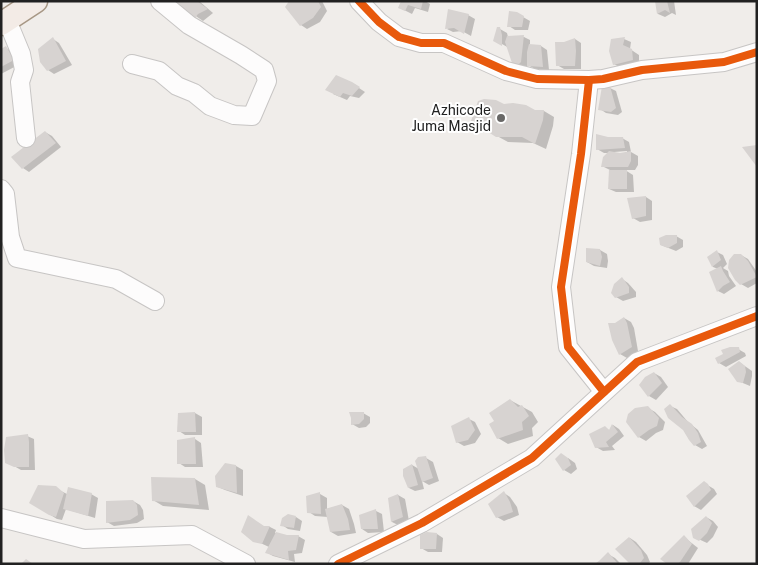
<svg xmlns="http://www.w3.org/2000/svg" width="758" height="565" font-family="'Public Sans',sans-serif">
<rect width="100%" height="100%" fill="#f0edea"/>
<g fill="#0003" fill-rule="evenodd">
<path d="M174 1H199L213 13 203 21Z"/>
<path d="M291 1H322L327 11 320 22 307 29 301 25Z"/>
<path d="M414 1H425L430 4 428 12 415 8 412 14 400 8Z"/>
<path d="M656 1H674L676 15 672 13 665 17 658 14Z"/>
<path d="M516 13 530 21 528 30H515L509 26Z"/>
<path d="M468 15 475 19 471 36 462 31 453 32 447 29Z"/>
<path d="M500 29 507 33 508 37H524L530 40V45L541 46 547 50 549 70 535 69 528 65 522 72 515 68 509 48 495 40Z"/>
<path d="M53 39 59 43 72 65 54 74 48 70Z"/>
<path d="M575 39 581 43V69H564L557 65Z"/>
<path d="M624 39 631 42 630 49 639 55V64L621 68 614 64Z"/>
<path d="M6 48 13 52 20 64 1 74V51Z"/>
<path d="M337 77 359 88 365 92 359 98 350 96 347 100 333 94Z"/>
<path d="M610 88 616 91 622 112 618 115 606 113 600 109Z"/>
<path d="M504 105 535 111H544L554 117 553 126 546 149 533 143 508 142 497 136Z"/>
<path d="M45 132 52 136 61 147 29 172 23 168Z"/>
<path d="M608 138H622L629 142 631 152 638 156V165L635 170H625L633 175 634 192H616L609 189 610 170 602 166 610 153H604L597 149ZM627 151V153H614V152Z"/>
<path d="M646 197 652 201V220L640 222 633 218Z"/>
<path d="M676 236 683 240V247L676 251 661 245Z"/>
<path d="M600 250 607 254 608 261 607 268 594 266 587 262Z"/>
<path d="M717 252 723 255 727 264 723 268 728 271 729 276 736 286 724 294 718 291V269L713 267 709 257Z"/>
<path d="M741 255 748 259 757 272V283L748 288 741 284Z"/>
<path d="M622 279 628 283 636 292V297L623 301 616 297Z"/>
<path d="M624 318 631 322 634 328 638 351 627 358 620 354 616 324Z"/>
<path d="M738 349 745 353 746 356 726 367 719 363Z"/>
<path d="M739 362 752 371V376L750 386 738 381Z"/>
<path d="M654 373 661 377 668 387 656 400 649 396Z"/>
<path d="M510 400 532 412 538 422 532 428 533 436 508 444 498 438 495 422Z"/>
<path d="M670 406 677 409 688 422 698 430 707 446 702 449 695 445Z"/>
<path d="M648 408 655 412 665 422 663 430 656 433 646 441 639 437 627 422Z"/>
<path d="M195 413 202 417V435H185L179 431Z"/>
<path d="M363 413 370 417V423L366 427 359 428 352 424Z"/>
<path d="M469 419 475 422 481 434 475 443 464 446 457 442Z"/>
<path d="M613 425 619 429 624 436 612 446 615 450 603 451 596 447 605 427 610 431Z"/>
<path d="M27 436 34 439 35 470H21L7 462Z"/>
<path d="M195 439 201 443 203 467H185L179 463Z"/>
<path d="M426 458 433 462 439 481 429 485 422 481 424 489 415 491 409 488 412 465 419 469Z"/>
<path d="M568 458 575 463 577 469 571 474 564 470Z"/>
<path d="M236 466 243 470V496L225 490 218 487Z"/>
<path d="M195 479 205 485 209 510 163 506 153 500Z"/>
<path d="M704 483 714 489 717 494 701 510 694 506Z"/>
<path d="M61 491 67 494H91L98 498 95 518 66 509 62 520 57 519 31 503Z"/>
<path d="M504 493 510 497 517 507 519 515 504 521 497 517Z"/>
<path d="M320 494 327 498V509L342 505 349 509 354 524 356 533 338 536 331 532 328 517 315 516 309 512 307 497Z"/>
<path d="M398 495 405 499 409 521 398 525 392 522 389 499Z"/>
<path d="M133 501 140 505 143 510 144 519 137 523 114 526 107 522Z"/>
<path d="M376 511 382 514 384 532 368 533 362 529Z"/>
<path d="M296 517 302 521 300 531 288 529 282 525Z"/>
<path d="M706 517 713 521 718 527 713 537 707 543 694 537Z"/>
<path d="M264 527H270L276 530 275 533 287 536H298L305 540 302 553 294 554 295 562 273 556 266 552 269 547 254 540Z"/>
<path d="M437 534 443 538 442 552H428L421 548Z"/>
<path d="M684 537 698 548 688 564H668Z"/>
<path d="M630 538 636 542 647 555 650 562 648 564H631Z"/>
<path d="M608 554 615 558 621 564H597Z"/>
</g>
<g fill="#d7d3d1">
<path d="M171 1H197L208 9 198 14 195 18 182 7Z"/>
<path d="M289 1H318L321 7 313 18 300 26 285 7Z"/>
<path d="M401 1H423L421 9 408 5 405 11 398 8Z"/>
<path d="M655 1H667L670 13 665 10 657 14Z"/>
<path d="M448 9 469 14 464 34 454 28 445 29Z"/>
<path d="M509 11 517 12 524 16 522 27H507Z"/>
<path d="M497 27H500L502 35V46L493 41Z"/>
<path d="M524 35 521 62 514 69 505 42 507 36Z"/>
<path d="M53 37 66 61 47 71 40 62 38 49Z"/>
<path d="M625 37 623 45 632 49 633 60 613 65 609 51 611 39Z"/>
<path d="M575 38 576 51 575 66H556L555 42H564Z"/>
<path d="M529 44 541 45 543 67 527 66V52Z"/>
<path d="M6 46 14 60 1 67V49Z"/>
<path d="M336 75 352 82 360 87 352 96 343 93 340 97 325 90Z"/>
<path d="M602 86H610L616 108 611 112 598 110Z"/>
<path d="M484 99 496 100 504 104 513 103 526 105 535 110H544L543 120 535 144 522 137H496L471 121 478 101Z"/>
<path d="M45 131 56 143 22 169 11 157Z"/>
<path d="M596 134 608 137H623L625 148 596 150Z"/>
<path d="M757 145V167L742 147Z"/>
<path d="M609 151 620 153 631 151V161L628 167H601L603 157Z"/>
<path d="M609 170H627V189H608Z"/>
<path d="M646 196V216L632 219 627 198Z"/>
<path d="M666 235H677V243L668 248 660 245 659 238Z"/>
<path d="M586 248 600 249 602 257 600 266 586 262Z"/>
<path d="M717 250 721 260 712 267 707 257Z"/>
<path d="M734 254H741L748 261 757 277 740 285 735 280 728 268 729 260Z"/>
<path d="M721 266 723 271 730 282 723 286 717 292 709 272Z"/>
<path d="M622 277 629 287V293L615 298 611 293 614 284Z"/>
<path d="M624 317 627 323 632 347 619 355 612 340 608 323H615Z"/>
<path d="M730 347H739L740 352 718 364 715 358 723 354 721 350Z"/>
<path d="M739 361 745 366 746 372 743 383 737 382 728 369Z"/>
<path d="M654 372 662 383 648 397 639 385 645 377Z"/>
<path d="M510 399 518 407 522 405 529 416 522 422 523 430 497 439 489 424 494 421 489 413Z"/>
<path d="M670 404 682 417 692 424 698 433 701 442 694 446 689 440 683 430 668 418 664 409Z"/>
<path d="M648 406 659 418 657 426 649 430 638 438 626 422 628 414 635 408Z"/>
<path d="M195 412 196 432H177L178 413Z"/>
<path d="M349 412H364V419L359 424 351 425V418Z"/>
<path d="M469 417 475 430 468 440 456 443 451 426Z"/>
<path d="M612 424 618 432 606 442 609 447 595 448 589 434 605 426 609 430Z"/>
<path d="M28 434 29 442V467H14L5 463 4 450 6 437Z"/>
<path d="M195 437 196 464H177V440Z"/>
<path d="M561 453 568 458 571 465 563 471 555 459Z"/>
<path d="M426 456 433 478 422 482 415 461 418 457Z"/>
<path d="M225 463 236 465 237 493 216 487 215 476Z"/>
<path d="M412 464 418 485 408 488 403 476V469Z"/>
<path d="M151 477 195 478 199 505 152 501Z"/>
<path d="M704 481 708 484 711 490 694 507 686 496Z"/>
<path d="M38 485 56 486 64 493 56 517 49 515 29 503Z"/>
<path d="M68 487 92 493 88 516 63 509Z"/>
<path d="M504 491 510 502 513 512 496 518 488 504Z"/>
<path d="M320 492 321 514 307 513 306 496Z"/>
<path d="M398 494 403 517 391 522 388 498Z"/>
<path d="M133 500 137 505 138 515 130 520 106 523V501Z"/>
<path d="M342 504 348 519 350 530 330 532 325 509Z"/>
<path d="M376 509 378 529H361L359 515Z"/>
<path d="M288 514 296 516 294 528 280 526 282 518Z"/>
<path d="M248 515 264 526H270L262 544 253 542 241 532Z"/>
<path d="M706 516 712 523 707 533 699 541 693 538 691 529Z"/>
<path d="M276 532 287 535H299L296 550 288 551 289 560 265 553Z"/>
<path d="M427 532 437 533 436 549H420V535Z"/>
<path d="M684 535 692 544 680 562 677 564H667L660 559Z"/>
<path d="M629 537 641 550 644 558 640 563 630 564 615 549Z"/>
<path d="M608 552 618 564H595L600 560Z"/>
<path d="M26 559 33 564H21Z"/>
</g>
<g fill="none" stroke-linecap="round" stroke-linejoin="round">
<defs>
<g id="minor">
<path d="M359 1 379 22 399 37 421 43H444L506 71 537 79 589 80 603 79 642 70 724 62 757 52"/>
<path d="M7 20 21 54 24 70 20 82 26 138"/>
<path d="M132 64 159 71 177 86 194 93 210 106 234 115 252 116 267 81 264 70 241 55 189 25 160 1"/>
<path d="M589 80 581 154 561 287 568 347 604 392"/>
<path d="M1 189 5 194 10 237 17 258 116 279 155 301"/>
<path d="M1 518 84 539 192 535 246 564"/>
<path d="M338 564 422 523 532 458 637 362 757 316"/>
</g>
<path id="major" d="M1 24 36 1"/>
</defs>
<use href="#minor" stroke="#c7c5c4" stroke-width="20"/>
<use href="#major" stroke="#a79785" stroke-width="25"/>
<use href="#minor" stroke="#fdfcfc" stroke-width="18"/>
<use href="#major" stroke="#f3ebe6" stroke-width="22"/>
<defs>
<g id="cycleway">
<path d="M359 1 379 22 399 37 421 43H444L506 71 537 79 589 80 603 79 642 70 724 62 757 52"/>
<path d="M589 80 581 154 561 287 568 347 604 392"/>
<path d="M338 564 422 523 532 458 637 362 757 316"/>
</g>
</defs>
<use href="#cycleway" stroke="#fff" stroke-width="11"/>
<use href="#cycleway" stroke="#e8590c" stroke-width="8"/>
</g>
<circle fill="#696867" stroke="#fff" stroke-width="2" cx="501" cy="118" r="5"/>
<g text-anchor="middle" stroke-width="4" stroke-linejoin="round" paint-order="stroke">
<g font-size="14" fill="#212121" stroke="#fff" text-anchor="end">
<text x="491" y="115">Azhicode<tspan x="491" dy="16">Juma Masjid</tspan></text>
</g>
</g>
<rect width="758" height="565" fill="none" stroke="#212121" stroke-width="5"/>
</svg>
